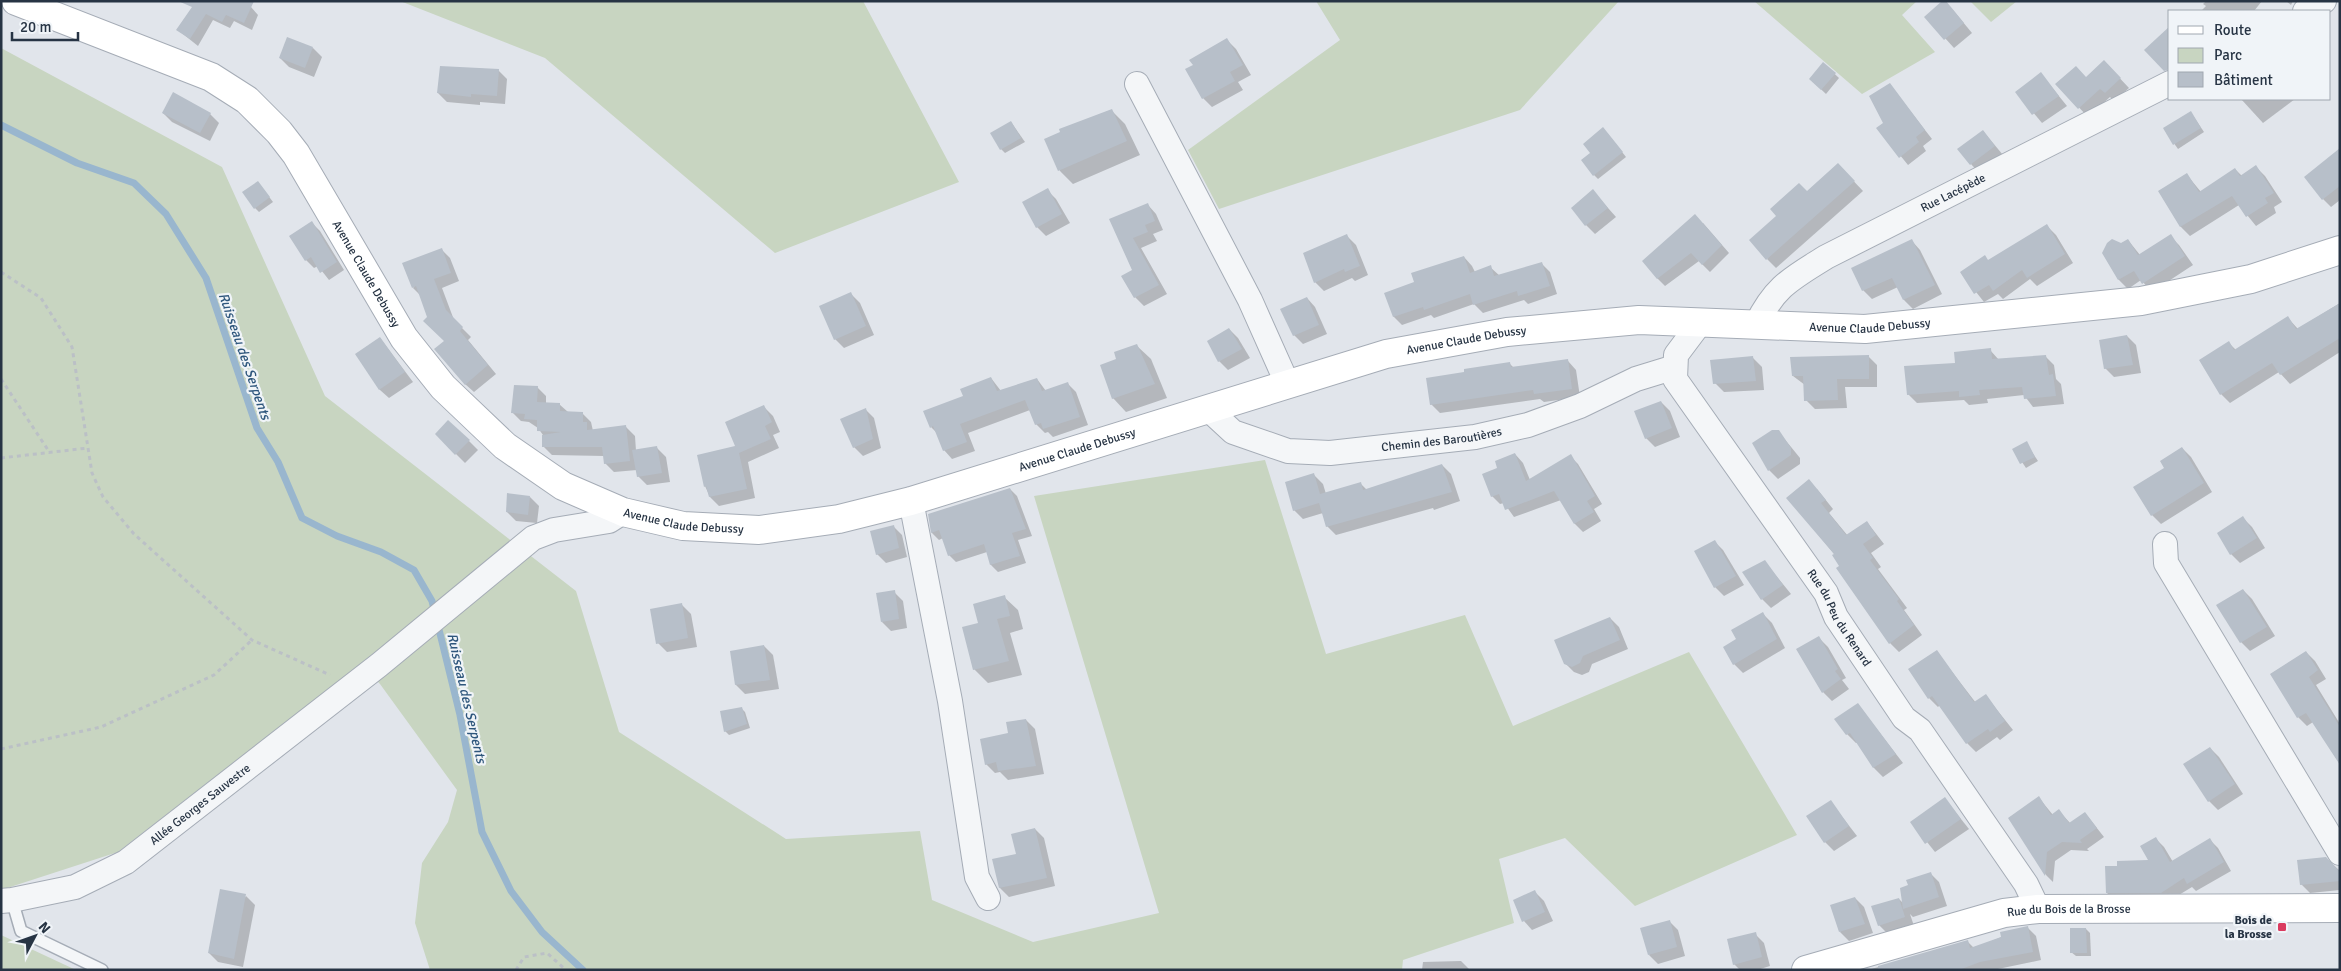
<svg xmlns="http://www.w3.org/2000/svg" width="2341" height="971" font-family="Signika,sans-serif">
<rect width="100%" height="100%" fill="#e1e5eb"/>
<g fill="#c8d5c1">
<path d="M400 1H863L959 182 775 253 545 58Z"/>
<path d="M1316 1H1619L1520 110 1219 209 1188 150 1340 40Z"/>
<path d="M1754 1H1917L1902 15 1935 52 1862 94Z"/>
<path d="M1970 1H2017L1991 22Z"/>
<path d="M1 48 222 167 325 396 576 591 619 732 786 839 920 831 932 900 1033 942 1159 913 1034 496 1265 460 1326 654 1465 615 1513 726 1689 652 1797 835 1635 906 1565 838 1499 859 1514 923 1403 960 1402 970H430L415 923 422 863 448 822 457 790 380 684 361 664 118 852 1 890Z"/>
<path d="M1 935 76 970H1Z"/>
</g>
<g fill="#0003">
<path d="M2206 1H2262L2254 11H2201L2206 6 2203 4Z"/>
<path d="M2286 1H2293L2291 5Z"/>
<path d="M194 7H251L258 15 252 30 234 21 230 28 213 20 198 46 178 30Z"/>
<path d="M1953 10 1972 33 1954 48 1926 17Z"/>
<path d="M1227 40 1236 49 1251 75 1238 82 1243 90 1212 107 1203 98Z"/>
<path d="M313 48 322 57 314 77 289 67 280 58Z"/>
<path d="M1824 64 1839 78 1826 94 1810 79Z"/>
<path d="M472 68 498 70 507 79 505 104 480 102V105L447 102 438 93 472 71Z"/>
<path d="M2113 71 2129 88 2114 101 2110 97 2088 117 2057 84Z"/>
<path d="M2041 74 2067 106 2042 123 2016 92Z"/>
<path d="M1890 85 1932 139 1923 146 1926 151 1908 165 1878 128 1884 123Z"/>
<path d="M2241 99H2295L2263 123Z"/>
<path d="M1111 110 1125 124 1140 155 1073 184 1060 171 1046 139 1062 132 1061 130Z"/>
<path d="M163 113 210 114 219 123 210 141 172 122Z"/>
<path d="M2194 117 2204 132 2178 149 2164 129Z"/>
<path d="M1011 122 1025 142 1005 153 1001 149Z"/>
<path d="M1983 131 2003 155 1979 173 1971 164Z"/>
<path d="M1607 133 1626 157 1598 179 1594 175 1592 153Z"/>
<path d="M2340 150V200L2331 207 2323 199Z"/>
<path d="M2256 167 2265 176 2282 202 2274 207 2276 213 2256 226 2239 205 2190 236 2181 227 2160 191 2187 175 2201 192 2235 169 2242 176Z"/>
<path d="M1846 173 1863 191 1776 268 1767 259 1807 192Z"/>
<path d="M258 182 273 202 259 212 255 208Z"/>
<path d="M1047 190 1056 199 1070 223 1046 236 1037 227Z"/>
<path d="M1593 191 1616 217 1595 234 1586 225Z"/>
<path d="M1148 205 1156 214 1163 230 1153 234 1157 241 1141 248 1167 294 1144 306 1135 297 1133 271 1111 220Z"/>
<path d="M312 223 320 231 344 270 329 280 318 266 314 268 306 260 291 236Z"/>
<path d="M1703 223 1729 253 1710 272 1699 261 1665 286 1657 278Z"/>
<path d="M2047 226 2056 235 2073 263 2037 286 2030 279 2003 299 1998 294 1984 302 1961 273 1989 261Z"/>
<path d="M1347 236 1356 245 1368 275 1355 281 1352 278 1324 291 1315 282Z"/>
<path d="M2170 236 2179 245 2193 265 2152 292 2141 280 2128 289 2119 280 2103 253 2128 240 2140 255Z"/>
<path d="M1912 241 1920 250 1942 294 1913 309 1904 300 1898 287 1872 299 1863 290Z"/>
<path d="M442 250 450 258 459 281 442 288 454 320 471 337 468 340 496 374 474 392 465 384 446 341 428 317 421 296 413 288Z"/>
<path d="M1464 257 1472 266 1475 272 1490 267 1500 276 1541 263 1550 272 1557 294 1528 304 1524 300 1483 313 1474 304 1434 318 1431 315 1402 325 1394 317 1385 294 1416 283Z"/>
<path d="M851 294 860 303 874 335 844 348 835 339Z"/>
<path d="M1307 298 1315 307 1327 334 1303 344 1294 335Z"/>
<path d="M2340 303V352L2290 384 2279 372 2230 403 2221 394 2201 361 2229 343 2236 350 2288 318 2298 329Z"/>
<path d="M1229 329 1238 338 1250 358 1228 370 1219 361Z"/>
<path d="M2127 336 2136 345 2141 373 2114 377 2105 368Z"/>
<path d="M380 338 413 382 389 398 380 390 357 355Z"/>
<path d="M1137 346 1151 359 1167 398 1126 412 1113 398 1118 360Z"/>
<path d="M1990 350 1999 360 2045 356 2054 365 2056 379 2061 384 2064 404 2033 407 2024 395 1987 399 1988 403 1969 405 1964 400 1917 403 1908 394 1957 364Z"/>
<path d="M1868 356 1877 365V387H1845L1847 408 1815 409 1806 400 1805 385 1793 376Z"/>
<path d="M1753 358 1762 367 1764 390 1724 392 1715 383Z"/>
<path d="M1568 361 1576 370 1580 397 1544 402 1540 399 1440 413 1431 404 1510 364 1514 368Z"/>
<path d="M991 378 1001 391 1037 379 1046 391 1068 384 1076 392 1088 425 1053 437 1048 432 1045 433 1036 424 1030 410 968 433 975 451 952 459 944 450 937 433 931 427 964 396Z"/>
<path d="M537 387 546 396V403L559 404 568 412 582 413 591 422 593 431 626 427 635 436 636 451 657 448 666 457 670 482 647 485 638 476 637 470 614 472 605 463 604 456 552 455 543 446V435L538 428 529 422 521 421 512 412Z"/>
<path d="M1661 402 1670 411 1680 437 1655 447 1646 438Z"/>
<path d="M764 407 773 416 780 432 773 435 779 448 748 462 755 498 719 506 710 497 705 486 737 447Z"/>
<path d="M865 409 874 418 881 448 863 456 854 447Z"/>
<path d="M1778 431 1800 458V464L1778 479 1769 470Z"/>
<path d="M436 434 469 441 478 450 465 463Z"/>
<path d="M2026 443 2038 461 2026 468 2014 450Z"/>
<path d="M2182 448 2191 457 2212 492 2161 524 2152 515 2166 469Z"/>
<path d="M1515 454 1523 463 1530 480 1570 456 1578 464 1602 504 1594 509 1601 521 1583 532 1575 524 1561 500 1514 517 1504 503 1500 504 1492 496 1499 469Z"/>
<path d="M1442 465 1451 474 1460 501 1434 510 1433 508 1336 535 1327 526 1323 513 1303 519 1294 510 1314 475 1323 484 1326 494 1361 484 1367 490Z"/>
<path d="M1010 489 1017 496 1032 536 1018 540 1026 563 998 572 991 565 987 552 956 562 949 555 943 538 939 540 932 533 929 515Z"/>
<path d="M1817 489 1833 509 1829 513 1848 536 1867 522 1884 544 1871 553 1881 567 1878 569 1907 608 1904 610 1922 635 1899 652 1890 643 1835 555 1788 498Z"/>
<path d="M530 497 539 506 537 523 516 521 507 512Z"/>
<path d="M2243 518 2252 527 2265 548 2240 563 2231 554Z"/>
<path d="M893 526 902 535 907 557 886 563 877 554Z"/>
<path d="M1714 541 1723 550 1744 585 1724 596 1715 587Z"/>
<path d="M1765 562 1791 594 1771 608 1762 599Z"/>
<path d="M2243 590 2252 599 2275 636 2250 651 2241 642 2218 605Z"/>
<path d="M894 592 903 601 907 628 891 631 882 622Z"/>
<path d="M1004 597 1018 610 1023 629 1010 633 1022 675 988 683 974 669 980 624Z"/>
<path d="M682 605 691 614 697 647 667 652 658 643Z"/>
<path d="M1763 614 1772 623 1785 648 1743 673 1734 664 1738 640Z"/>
<path d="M1610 618 1619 627 1628 649 1592 664 1589 672 1582 675 1574 672 1565 663Z"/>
<path d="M1819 638 1828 647 1846 678 1842 680 1849 689 1832 701 1823 692 1798 649Z"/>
<path d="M764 646 773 655 779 689 745 694 736 685 731 652Z"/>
<path d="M1936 651 1976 703 1986 696 2013 730 2000 740 1997 737 1976 752 1967 743 1940 705 1938 707 1929 698Z"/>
<path d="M2306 652 2315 661 2326 679 2316 685 2340 724V764L2313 722 2307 726 2298 717 2271 674Z"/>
<path d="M1858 705 1903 763 1883 777 1874 768 1858 742 1856 743 1847 734 1836 720Z"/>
<path d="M741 708 745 712 750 728 729 735 725 731Z"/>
<path d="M1026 720 1035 729 1044 774 1008 780 1000 772 995 773 986 764 1010 734Z"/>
<path d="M2210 748 2219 757 2243 794 2218 810 2209 801Z"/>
<path d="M2039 798 2053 815 2059 811 2071 824 2085 813 2104 837 2087 849 2089 851 2071 850 2055 861 2053 882 2046 875 2009 818Z"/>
<path d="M1945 799 1969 829 1935 852 1911 822Z"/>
<path d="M1830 801 1857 836 1834 851 1825 842Z"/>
<path d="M1035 829 1044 838 1055 886 1009 897 1000 888 994 860 1017 855Z"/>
<path d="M2156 839 2164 847 2173 862 2210 840 2218 848 2231 871 2196 891 2192 887 2169 901H2115L2107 893 2118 867 2150 861Z"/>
<path d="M2326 858 2340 871V890L2310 893 2301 884Z"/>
<path d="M1930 873 1939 882 1947 906 1913 917 1910 914 1914 926 1888 934 1879 925 1899 899 1903 903Z"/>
<path d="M1535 892 1544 901 1553 921 1532 930 1524 921Z"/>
<path d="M246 896 255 905 243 967 218 962 209 953Z"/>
<path d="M1855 898 1864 907 1873 933 1849 941 1840 932Z"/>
<path d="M1669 921 1678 930 1685 956 1658 964 1649 955Z"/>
<path d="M2027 927 2036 936 2041 960 1993 970H1923L1967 941 1974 948Z"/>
<path d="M2086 929 2090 933 2091 956H2076L2071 952Z"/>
<path d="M1755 934 1764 943 1770 966 1757 970H1740L1734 964Z"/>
<path d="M1461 961 1470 970H1422L1423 962Z"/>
<path d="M1882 966 1887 970H1868Z"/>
</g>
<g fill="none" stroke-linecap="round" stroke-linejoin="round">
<path stroke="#99b6ce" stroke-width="7" d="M1 125 77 163 134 183 166 214 206 278 257 428 278 462 302 518 337 536 381 552 414 570 432 601 460 715 482 832 511 891 542 932 583 970"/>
</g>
<g fill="#b7bfc9">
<path d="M178 1H254L244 23 226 15 222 22 206 14 190 39 176 30 192 7Z"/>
<path d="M1942 1H1946L1964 23 1944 40 1924 17Z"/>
<path d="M2170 26V69L2164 71 2144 50Z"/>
<path d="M287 37 313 47 305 68 279 58Z"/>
<path d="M1227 38 1243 65 1230 72 1235 81 1202 99 1185 69 1193 65 1189 60Z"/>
<path d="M2104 60 2121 78 2105 93 2100 89 2078 109 2055 84 2076 66 2086 77Z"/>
<path d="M1823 62 1836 73 1821 90 1809 79Z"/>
<path d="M440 66 499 69 497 96 471 94V97L437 93Z"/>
<path d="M2041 72 2059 96 2032 115 2015 92Z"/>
<path d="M1890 83 1925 130 1916 137 1919 142 1899 158 1876 128 1883 123 1869 96Z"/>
<path d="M173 92 211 113 200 133 162 113Z"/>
<path d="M1112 109 1127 141 1058 171 1044 139 1060 132 1059 129Z"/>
<path d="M2191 111 2201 128 2173 145 2163 128Z"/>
<path d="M1011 121 1021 138 1000 150 990 133Z"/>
<path d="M1603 127 1623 152 1593 176 1581 160 1590 153 1583 144Z"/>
<path d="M1983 130 1995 146 1970 165 1957 149Z"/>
<path d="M2340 148V186L2322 200 2304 177Z"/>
<path d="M1838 163 1855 181 1766 260 1749 240 1776 216 1770 209 1799 183 1807 191Z"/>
<path d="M2256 165 2274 193 2265 198 2268 203 2246 217 2232 196 2180 227 2158 191 2187 173 2199 192 2235 168 2240 176Z"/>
<path d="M258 181 270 197 254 209 242 192Z"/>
<path d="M1048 188 1062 214 1036 228 1022 202Z"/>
<path d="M1593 189 1608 208 1585 226 1571 208Z"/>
<path d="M1148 203 1155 221 1145 225 1148 232 1133 238 1159 285 1134 298 1121 276 1132 270 1109 219Z"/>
<path d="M1695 214 1722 245 1702 265 1691 253 1657 279 1642 261Z"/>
<path d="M312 221 337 262 320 273 311 257 305 261 289 236Z"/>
<path d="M2047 224 2065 254 2027 278 2022 270 1993 291 1989 285 1974 294 1960 272 1985 255 1988 260Z"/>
<path d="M1347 234 1360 266 1345 272 1344 269 1314 283 1303 253Z"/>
<path d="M2171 234 2185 256 2142 284 2134 271 2118 280 2102 253 2107 243 2112 239 2121 243 2128 239 2138 255Z"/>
<path d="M1912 239 1935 285 1903 300 1892 278 1862 291 1851 268Z"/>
<path d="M442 248 451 273 434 279 446 310 463 327 460 331 488 365 465 385 434 349 444 341 423 321 427 317 416 286 412 288 402 263Z"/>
<path d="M1464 256 1470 273 1491 265 1494 276 1542 262 1550 286 1518 296 1517 291 1473 305 1470 294 1424 310 1423 307 1393 317 1384 293 1414 282 1411 273Z"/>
<path d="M851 292 866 326 834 340 819 306Z"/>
<path d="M1307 297 1319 325 1293 336 1280 309Z"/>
<path d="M2340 303V338L2280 375 2272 363 2220 395 2199 360 2229 341 2234 350 2288 316 2296 329Z"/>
<path d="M1229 328 1242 349 1218 362 1207 341Z"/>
<path d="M2127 335 2133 365 2104 369 2099 340Z"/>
<path d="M380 337 405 372 379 390 355 354Z"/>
<path d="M1137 344 1155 384 1112 399 1100 365 1116 359 1114 352Z"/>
<path d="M1991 348 1992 359 2046 355 2049 375 2053 374 2056 396 2024 399 2022 387 1979 390 1980 395 1959 397V391L1907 395 1904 366 1955 363 1954 352Z"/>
<path d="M1869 355V379H1837L1838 400 1804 401 1803 376H1792L1790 357Z"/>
<path d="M1753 356 1756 381 1713 384 1710 360Z"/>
<path d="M1568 359 1572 389 1534 394 1533 390 1430 405 1426 378 1464 372V369L1510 362 1511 367Z"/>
<path d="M991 377 997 391 1037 378 1042 391 1068 382 1080 417 1043 429 1041 423 1035 425 1025 400 960 424 967 442 943 451 933 426 930 428 923 411 963 396 960 389Z"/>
<path d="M514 385 538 386 537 402 560 403V411L583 412V422H587V430L626 425 630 461 604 464 602 447H542V435L561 432 537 431V420L524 419 525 414 511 413Z"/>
<path d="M1661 401 1672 428 1645 439 1634 411Z"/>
<path d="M764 405 772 422 765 426 771 439 739 453 747 489 709 497 706 486 704 487 697 455 735 446 725 422Z"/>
<path d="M866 408 873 439 853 448 840 419Z"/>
<path d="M448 420 470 440 455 455 435 434Z"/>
<path d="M1772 430H1779L1791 448V455L1768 471 1752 443Z"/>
<path d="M2027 441 2035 457 2020 464 2012 449Z"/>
<path d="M657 446 662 473 637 477 632 450Z"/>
<path d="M2182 447 2204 483 2151 516 2133 487 2164 468 2160 461Z"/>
<path d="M1515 453 1526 481 1571 454 1595 496 1587 501 1594 512 1574 524 1554 491 1505 510 1499 494 1491 497 1482 474 1497 468 1495 461Z"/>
<path d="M1442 464 1452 492 1326 527 1319 503 1293 511 1285 482 1314 473 1320 494 1361 482 1363 490Z"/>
<path d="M1809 479 1826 500 1821 503 1846 535 1867 521 1876 535 1863 544 1873 558 1870 560 1899 599 1897 601 1914 625 1889 644 1836 568 1839 566 1832 555 1834 554 1786 498Z"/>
<path d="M1010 488 1026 529 1012 533 1020 556 990 565 984 544 948 556 939 530 931 533 928 514Z"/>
<path d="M507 493 530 496 528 515 506 512Z"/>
<path d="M2243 516 2257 538 2230 555 2217 533Z"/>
<path d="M894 525 899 548 876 555 870 531Z"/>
<path d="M1715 540 1736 576 1714 588 1694 551Z"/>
<path d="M1765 560 1783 585 1761 600 1742 572Z"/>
<path d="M2243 589 2267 627 2240 643 2216 605Z"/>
<path d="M895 590 899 619 881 622 876 593Z"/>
<path d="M1005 595 1010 616 997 619 1009 661 973 670 962 627 978 623 973 604Z"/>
<path d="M682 603 688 638 656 644 650 609Z"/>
<path d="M1763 612 1777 639 1733 665 1723 647 1736 639 1731 630Z"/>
<path d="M1610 617 1620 640 1583 656 1580 663 1572 667 1564 664 1554 640Z"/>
<path d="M1819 636 1838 669 1835 671 1841 679 1822 693 1796 649Z"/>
<path d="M764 645 770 680 735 685 730 651Z"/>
<path d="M1937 650 1974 702 1986 694 2005 721 1990 732 1988 729 1966 744 1932 696 1928 699 1908 669Z"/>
<path d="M2306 651 2318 670 2309 677 2340 727V765L2306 713 2297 718 2270 674Z"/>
<path d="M1858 703 1896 754 1873 768 1850 733 1846 735 1834 719Z"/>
<path d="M742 707 747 724 724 732 720 711Z"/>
<path d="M1026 719 1036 766 998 771 996 762 985 765 980 739 1008 733 1006 722Z"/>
<path d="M2210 747 2235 784 2208 802 2183 764Z"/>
<path d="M2039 796 2051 815 2059 809 2069 823 2085 812 2097 828 2080 840 2082 843 2062 842 2047 852 2045 876 2008 818Z"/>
<path d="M1945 797 1961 819 1925 844 1910 822Z"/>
<path d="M1831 800 1849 826 1824 843 1806 816Z"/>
<path d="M1035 828 1047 878 999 888 992 859 1016 854 1011 834Z"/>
<path d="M2156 837 2170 862 2210 838 2224 862 2187 884 2184 878 2161 893H2106L2105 866H2117V861L2148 860 2140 846Z"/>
<path d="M2326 857 2340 872V881L2300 885 2297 860Z"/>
<path d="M1931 872 1939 897 1903 909 1900 888 1908 885 1906 880Z"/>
<path d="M220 889 246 894 234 959 208 953Z"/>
<path d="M1535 890 1545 912 1522 922 1513 900Z"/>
<path d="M1855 897 1865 924 1839 932 1830 905Z"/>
<path d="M1899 898 1905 917 1878 926 1871 906Z"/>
<path d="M1670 920 1677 947 1648 955 1640 928Z"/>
<path d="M2028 926 2033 952 1980 962 1959 970H1878V966L1968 940 1970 948 2001 937 2000 932Z"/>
<path d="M2070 928H2086L2087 953H2070Z"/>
<path d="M1756 932 1762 957 1733 965 1727 939Z"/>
</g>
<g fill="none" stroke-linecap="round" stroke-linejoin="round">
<defs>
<path id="lane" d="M12 900 21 931 102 970"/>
<g id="street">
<path d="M2305 11 2324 1"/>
<path d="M1137 84 1250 300 1287 383"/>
<path id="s1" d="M1700 323 1676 355 1675 379 1826 593 1836 617 1904 718 1920 730 2026 884 2038 909"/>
<path id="s2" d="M1756 325C1775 286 1791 279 1826 257L2170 83"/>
<path id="s3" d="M1207 408 1233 432 1288 451 1330 453 1475 437 1528 425 1580 406 1636 379 1675 367"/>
<path d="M911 501 950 701 977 877 988 898"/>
<path d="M2165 544 2166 563 2340 853"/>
<path id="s4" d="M1 901 12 900 75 887 126 862 379 665 533 538 554 530 609 521 623 512"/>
</g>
<g id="secondary">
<path id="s5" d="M16 1 211 77 247 100 279 132 296 154 404 338 443 387 505 446 563 486 623 512 683 526 759 530 839 519 911 501 1386 354 1507 332 1639 320 1865 329 2141 301 2251 279 2340 250"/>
<path id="s6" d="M1806 970 2004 913 2038 909 2340 908"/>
</g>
</defs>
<use href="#lane" stroke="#a5acb6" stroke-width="14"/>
<use href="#street" stroke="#a5acb6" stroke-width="26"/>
<use href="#secondary" stroke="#a5acb6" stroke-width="30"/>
<g stroke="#bbc0c6" stroke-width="3" stroke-dasharray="4 4" stroke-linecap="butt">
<path d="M1 272 41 298 72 347 92 473 103 497 134 534 252 640 330 675"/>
<path d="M1 379 50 453"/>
<path d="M1 458 88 448"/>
<path d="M1 749 101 727 214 675 252 640"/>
<path d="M516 970 524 957 547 953 566 970"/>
</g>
<use href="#lane" stroke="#f4f6f8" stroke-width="11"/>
<use href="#street" stroke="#f4f6f8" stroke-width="24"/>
<use href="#secondary" stroke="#fff" stroke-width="28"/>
</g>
<rect fill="#da3b5f" stroke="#f0f4f8" stroke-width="2" x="2277" y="922" width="10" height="10" rx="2.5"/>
<g text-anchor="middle" stroke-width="4.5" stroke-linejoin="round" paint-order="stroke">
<g font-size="12" fill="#273444" stroke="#f0f4f8">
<text dy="4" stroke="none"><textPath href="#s2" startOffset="242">Rue Lacépède</textPath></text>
<text dy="4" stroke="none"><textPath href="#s5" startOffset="464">Avenue Claude Debussy</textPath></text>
<text dy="4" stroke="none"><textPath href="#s5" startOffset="2099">Avenue Claude Debussy</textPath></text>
<text dy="4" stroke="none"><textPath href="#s5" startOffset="1694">Avenue Claude Debussy</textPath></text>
<text dy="4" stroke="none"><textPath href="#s3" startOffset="248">Chemin des Baroutières</textPath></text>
<text dy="4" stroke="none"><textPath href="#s5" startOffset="1289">Avenue Claude Debussy</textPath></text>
<text dy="4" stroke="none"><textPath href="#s5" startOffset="884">Avenue Claude Debussy</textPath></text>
<text dy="4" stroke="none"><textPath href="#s1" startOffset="354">Rue du Peu du Renard</textPath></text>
<text dy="4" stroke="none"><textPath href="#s4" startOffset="226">Allée Georges Sauvestre</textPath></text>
<text dy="4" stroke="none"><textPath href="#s6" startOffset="271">Rue du Bois de la Brosse</textPath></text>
</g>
<g font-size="12" font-weight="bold" fill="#273444" stroke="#f0f4f8" text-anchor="end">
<text x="2272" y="924">Bois de<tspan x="2272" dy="14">la Brosse</tspan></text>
</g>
<g font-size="14" font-style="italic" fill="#2e567c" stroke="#f0f4f8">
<text transform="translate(245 356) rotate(71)" y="5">Ruisseau des Serpents</text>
<text transform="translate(467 698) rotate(77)" y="5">Ruisseau des Serpents</text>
</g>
</g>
<rect width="2341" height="971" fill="none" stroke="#273444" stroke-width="5"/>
<rect x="2168" y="10" width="162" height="90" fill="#f0f4f8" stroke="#a0a7b0"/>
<rect x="2178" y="26" width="25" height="8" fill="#ffffff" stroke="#a0a7b0"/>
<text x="2214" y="35" font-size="15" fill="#273444">Route</text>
<rect x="2178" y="48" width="25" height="15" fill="#c8d5c1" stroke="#a0a7b0"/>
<text x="2214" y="60" font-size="15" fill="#273444">Parc</text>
<rect x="2178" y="72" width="25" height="15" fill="#b7bfc9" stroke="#a0a7b0"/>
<text x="2214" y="85" font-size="15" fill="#273444">Bâtiment</text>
<g transform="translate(35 936) rotate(49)" stroke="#f0f4f8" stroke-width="4" paint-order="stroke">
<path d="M0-4L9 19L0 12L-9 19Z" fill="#273444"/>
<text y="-8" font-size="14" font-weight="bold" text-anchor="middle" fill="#273444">N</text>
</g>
<path d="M12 32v8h66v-8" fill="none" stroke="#273444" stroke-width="2.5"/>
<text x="20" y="32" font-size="15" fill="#273444" stroke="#f0f4f8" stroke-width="4" paint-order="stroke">20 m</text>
</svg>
